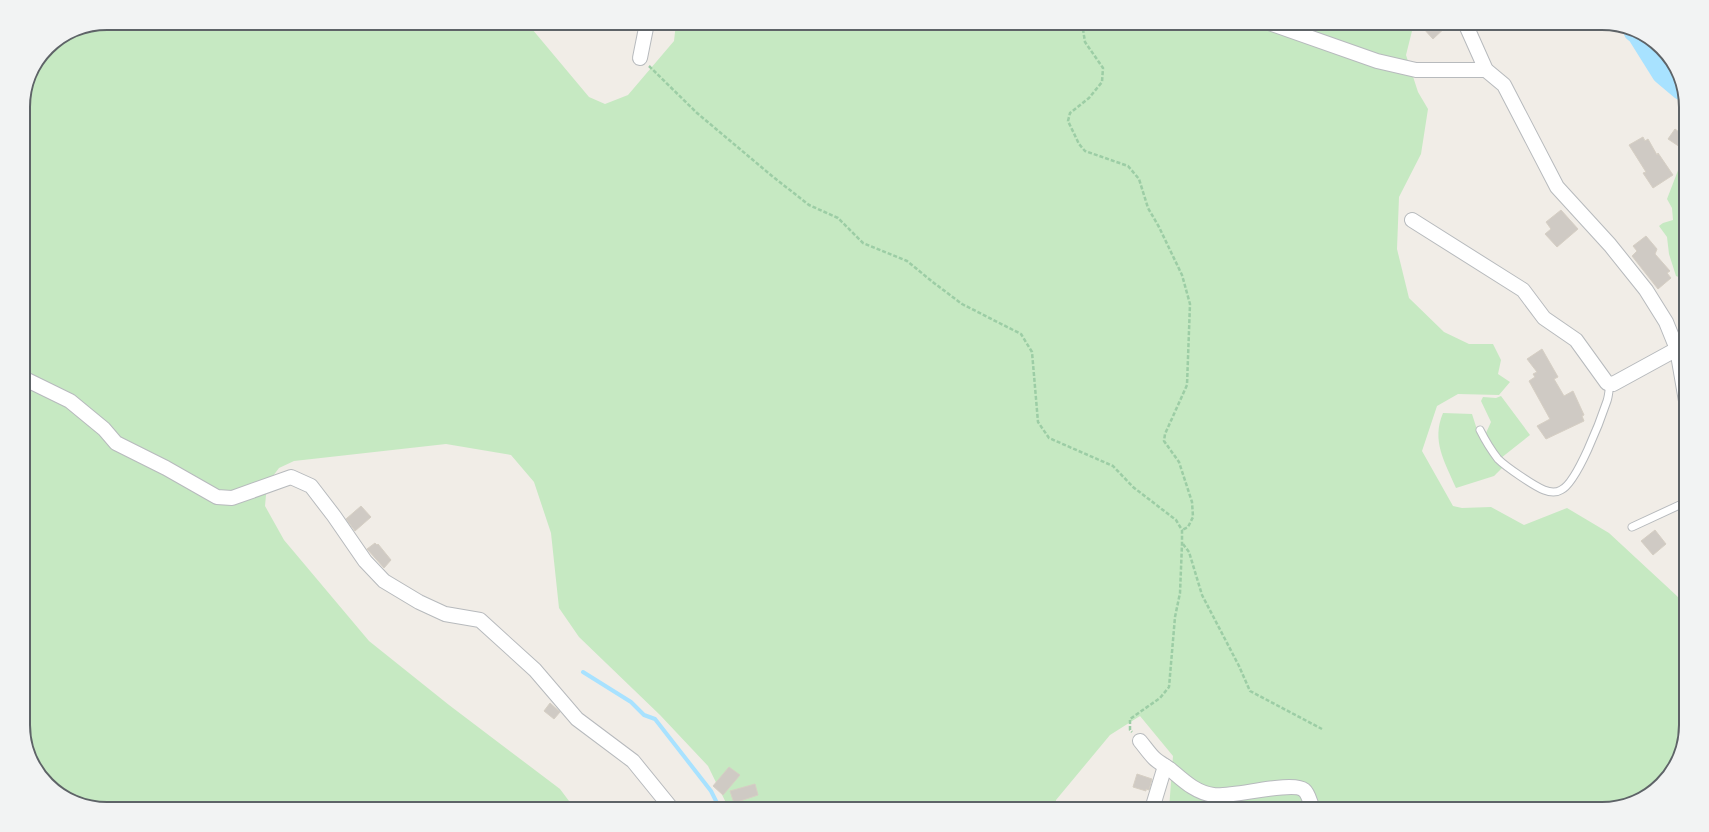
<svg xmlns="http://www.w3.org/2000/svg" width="1709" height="832" font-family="Mulish,sans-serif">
<rect width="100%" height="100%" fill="#f1ede7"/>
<g fill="#c6e9c2">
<path d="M107 23H527L589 97 605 104 628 95 674 41 676 23H1414L1406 55 1418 92 1428 109 1421 154 1399 197 1397 249 1409 298 1444 332 1469 344H1493L1501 360 1498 374 1510 382 1499 395 1458 394 1437 406 1422 451 1453 506 1462 508 1491 507 1524 525 1567 508 1609 533 1677 596 1686 608V725L1677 762 1648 795 1602 809H1169L1173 756 1140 716 1110 735 1056 800V809H729L708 766 660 715 579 637 559 608 551 533 534 482 511 455 446 444 294 461 279 468 267 484 265 506 284 540 369 641 449 705 560 789 575 809H107L70 800 37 772 23 731V102L30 75 48 48 75 29Z"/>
<path d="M1682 160 1686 161V276L1681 278 1676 276 1669 254 1667 237 1659 226 1663 223 1673 220 1672 208 1667 199Z"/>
<path d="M1501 396 1530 435 1501 458 1494 450 1486 433 1491 422 1481 401 1483 397 1496 398Z"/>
<path d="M1443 413 1472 414 1480 439 1503 467 1494 476 1456 488C1445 462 1431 441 1443 413Z"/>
</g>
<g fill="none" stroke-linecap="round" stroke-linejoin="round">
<path stroke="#a8e2ff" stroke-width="4" d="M583 672 631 702 644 715 655 719 711 791 720 809"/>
<path stroke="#a8e2ff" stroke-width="23" d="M1635 31 1638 33 1663 73 1682 89"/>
</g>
<g fill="#cfcac4" stroke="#d6cfc4">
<path d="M1429 23H1450L1433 39 1423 28Z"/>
<path d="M1675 129 1686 137V151L1668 139Z"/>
<path d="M1643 137 1645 141 1648 139 1657 155 1658 153 1673 175 1653 188 1643 173 1646 172 1629 145Z"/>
<path d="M1561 210 1578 229 1557 247 1545 234 1551 229 1546 222Z"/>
<path d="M1646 236 1657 249 1655 254 1670 271 1667 273 1671 278 1658 289 1632 256 1637 251 1633 246Z"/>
<path d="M1542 349 1558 377 1554 379 1564 396 1573 391 1584 415 1582 416 1584 421 1546 439 1537 426 1550 419 1529 381 1535 377 1533 374 1537 372 1527 359Z"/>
<path d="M361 506 371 517 355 531 346 519Z"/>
<path d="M1655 530 1666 544 1653 555 1641 541Z"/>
<path d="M375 543 377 545 378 544 391 560 384 568 367 549Z"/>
<path d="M550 703 560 712 554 719 544 711Z"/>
<path d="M729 767 740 775 723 795 713 786Z"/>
<path d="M1137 774 1152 779 1149 790 1146 789V791L1133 787Z"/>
<path d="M755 784 758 795 734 803 730 791Z"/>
</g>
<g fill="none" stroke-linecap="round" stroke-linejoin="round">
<defs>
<g id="lane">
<path d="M1480 430C1485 440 1491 450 1498 459 1506 467 1534 486 1544 490 1549 492 1556 493 1561 490 1577 483 1601 419 1607 401 1609 395 1609 389 1610 383"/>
<path d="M1632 527 1686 502"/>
</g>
<g id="street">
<path d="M1269 23 1377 61 1416 70H1486"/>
<path d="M1465 23 1486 70 1504 85 1557 187 1610 245 1646 290 1666 322 1677 349 1686 401"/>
<path d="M640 58 647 23"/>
<path d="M1412 220 1523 290 1544 318 1576 340 1607 383 1613 384 1677 349"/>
<path d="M23 378 70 401 104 429 116 443 166 468 217 497 232 498 291 477 311 486 334 516 365 561 384 581 419 602 445 614 480 620 535 670 577 719 633 761 672 809"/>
<path d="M1140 741C1145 747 1149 753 1154 758 1159 763 1166 766 1171 770 1184 781 1195 792 1213 795 1232 798 1292 780 1304 790 1309 794 1310 803 1313 809"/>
<path d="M1152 809 1165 766"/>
</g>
</defs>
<use href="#lane" stroke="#b7babd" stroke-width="9"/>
<use href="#street" stroke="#b7babd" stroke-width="16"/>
<g stroke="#9ccda5" stroke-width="2.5" stroke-dasharray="4 2" stroke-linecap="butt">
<path d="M1082 23 1085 42 1103 68 1102 82 1089 98 1070 113 1068 121 1079 144 1085 151 1128 166 1139 179 1148 208 1159 227 1182 275 1190 304 1187 385 1165 434 1164 441 1179 462 1192 502 1193 517 1188 527 1182 530"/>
<path d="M649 66 697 113 772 176 809 205 838 218 863 243 907 261 934 283 962 304 1021 334 1032 352 1038 422 1049 438 1113 466 1133 487 1176 520 1182 530V544L1180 593 1175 617 1169 687 1160 698 1130 719V730L1132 732"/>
<path d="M1183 544 1189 552 1202 595 1239 666 1250 691 1322 729"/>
</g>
<use href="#lane" stroke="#fff" stroke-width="7"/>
<use href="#street" stroke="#fff" stroke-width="14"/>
</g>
<path d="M0 0H1709V832H0ZM107 30H1602A77 77 0 0 1 1679 107V725A77 77 0 0 1 1602 802H107A77 77 0 0 1 30 725V107A77 77 0 0 1 107 30Z" fill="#f2f3f3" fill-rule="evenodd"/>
<path fill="none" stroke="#5e6367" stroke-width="2" d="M107 30H1602A77 77 0 0 1 1679 107V725A77 77 0 0 1 1602 802H107A77 77 0 0 1 30 725V107A77 77 0 0 1 107 30Z"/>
</svg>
